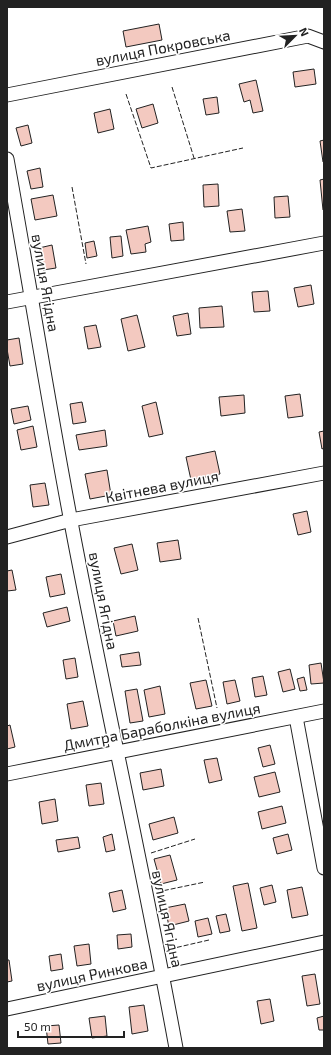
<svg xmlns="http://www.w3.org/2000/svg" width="331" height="1055" font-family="'Exo 2',sans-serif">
<rect width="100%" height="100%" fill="#fff"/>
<g fill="#f3c9c0" stroke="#222">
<path d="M159 24 162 40 126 47 123 31Z"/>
<path d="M314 69 316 84 295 87 293 72Z"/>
<path d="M256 80 263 111 253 113 250 100 244 102 239 84Z"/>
<path d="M217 97 219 113 206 115 203 99Z"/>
<path d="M153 104 158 123 142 128 136 109Z"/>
<path d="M110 109 114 129 98 133 94 113Z"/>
<path d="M28 125 32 143 21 146 16 128Z"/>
<path d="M324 140V162H323L320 141Z"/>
<path d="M40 168 43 187 31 189 27 171Z"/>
<path d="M324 179V210H323L320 180Z"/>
<path d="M218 184 219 206 204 207 203 185Z"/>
<path d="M53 195 57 216 35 220 31 199Z"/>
<path d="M288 196 290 217 275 218 274 197Z"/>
<path d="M242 209 245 231 230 232 227 211Z"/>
<path d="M183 222 184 240 171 241 169 224Z"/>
<path d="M148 226 151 242 145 244 146 252 131 254 126 230Z"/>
<path d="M121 236 123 256 112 258 110 237Z"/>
<path d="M94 241 97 256 87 258 85 243Z"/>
<path d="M52 245 56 268 43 270 39 248Z"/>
<path d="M311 285 314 304 298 307 294 288Z"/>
<path d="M268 291 270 311 254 312 252 292Z"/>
<path d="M222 306 224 327 200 328 199 308Z"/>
<path d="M188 313 191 334 177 336 173 316Z"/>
<path d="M137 315 145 347 128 351 121 319Z"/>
<path d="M96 325 101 347 88 349 84 327Z"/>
<path d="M19 338 23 364 10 366 7 349V340Z"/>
<path d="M300 394 303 416 288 418 285 396Z"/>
<path d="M244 395 245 413 221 416 219 397Z"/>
<path d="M82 402 86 422 73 424 70 404Z"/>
<path d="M156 402 163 434 149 437 142 406Z"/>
<path d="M28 406 31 420 14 424 11 409Z"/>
<path d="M33 426 37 447 21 450 17 430Z"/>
<path d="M105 430 107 446 79 450 76 435Z"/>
<path d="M324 431V448L322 449 319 432Z"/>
<path d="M215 451 220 474 191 480 186 457Z"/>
<path d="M107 470 111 495 90 499 85 474Z"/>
<path d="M45 483 49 505 33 507 30 485Z"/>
<path d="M307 511 311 532 298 535 293 514Z"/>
<path d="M178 540 181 559 160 562 157 543Z"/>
<path d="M132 544 138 570 121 574 114 548Z"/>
<path d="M12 570 16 590 7 591V571Z"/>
<path d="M61 574 65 594 50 597 46 577Z"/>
<path d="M67 607 70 621 47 627 43 613Z"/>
<path d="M135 616 138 631 116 636 113 621Z"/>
<path d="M139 652 141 665 122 667 120 655Z"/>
<path d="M75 658 78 677 66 679 63 660Z"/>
<path d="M321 663 324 683 311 684 309 665Z"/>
<path d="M290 669 295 689 283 692 278 672Z"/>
<path d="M263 676 267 695 255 697 252 678Z"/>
<path d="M304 677 307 690 300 691 297 679Z"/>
<path d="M206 680 212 706 196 709 190 683Z"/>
<path d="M235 680 240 701 227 704 223 682Z"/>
<path d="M160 686 165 714 149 717 144 690Z"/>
<path d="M137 689 143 721 130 723 125 691Z"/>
<path d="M83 701 88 726 71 729 67 704Z"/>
<path d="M10 725 15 747 7 749V726Z"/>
<path d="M270 745 275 764 263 767 258 748Z"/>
<path d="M217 758 222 780 209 783 204 760Z"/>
<path d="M161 769 164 786 143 790 140 773Z"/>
<path d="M275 772 280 792 259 797 254 777Z"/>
<path d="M101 783 104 804 89 806 86 785Z"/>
<path d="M55 799 58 821 42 824 39 802Z"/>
<path d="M282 806 286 823 262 829 258 812Z"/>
<path d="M174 817 178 833 153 840 149 824Z"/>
<path d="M112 834 115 850 106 852 103 837Z"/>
<path d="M288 834 292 850 277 854 273 838Z"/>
<path d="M78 837 80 848 58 852 56 840Z"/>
<path d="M170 855 177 880 161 884 154 859Z"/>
<path d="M248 883 257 928 242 931 233 886Z"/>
<path d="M272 885 276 902 264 905 260 888Z"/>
<path d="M302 887 308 915 292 918 287 890Z"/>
<path d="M122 890 126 909 113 912 109 893Z"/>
<path d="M185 904 189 921 169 926 165 908Z"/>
<path d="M226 914 230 931 220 933 216 916Z"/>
<path d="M208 918 212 934 198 937 195 921Z"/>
<path d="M131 934 132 947 118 949 117 935Z"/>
<path d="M89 944 91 964 77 966 74 946Z"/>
<path d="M61 954 63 969 51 971 49 956Z"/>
<path d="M7 960H9L12 981 7 982Z"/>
<path d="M315 974 320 1004 307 1006 302 976Z"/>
<path d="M270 999 274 1021 261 1024 257 1001Z"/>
<path d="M144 1005 148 1031 132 1034 129 1007Z"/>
<path d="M105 1016 107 1036 92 1038 89 1018Z"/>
<path d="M324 1016V1030H319L317 1018Z"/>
<path d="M59 1025 61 1043 48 1044 46 1026Z"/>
</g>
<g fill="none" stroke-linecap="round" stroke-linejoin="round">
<defs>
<g id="minor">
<path d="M7 95 308 36 324 42"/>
<path d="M7 159C29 280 48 401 71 522 104 697 144 872 176 1048"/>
<path d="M7 302 324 243"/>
<path d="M7 537 71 520 324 473"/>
<path d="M296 717 324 868"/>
<path d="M7 774 324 711"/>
<path d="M7 1009 324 942"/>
</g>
</defs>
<use href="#minor" stroke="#222" stroke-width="15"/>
<use href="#minor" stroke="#fff" stroke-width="13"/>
<g stroke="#222" stroke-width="1" stroke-dasharray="5 2" stroke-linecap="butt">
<path d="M172 87 194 158"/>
<path d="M126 94 151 168 243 148"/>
<path d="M72 187 86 264"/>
<path d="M198 618 217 708"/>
<path d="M151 853 195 839"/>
<path d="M157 892 205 882"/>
<path d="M170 949 209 940"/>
</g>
</g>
<g text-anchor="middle" stroke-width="3" stroke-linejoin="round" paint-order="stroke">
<g font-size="15" fill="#222" stroke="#fff">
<text transform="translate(163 48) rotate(-11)" y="5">вулиця Покровська</text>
<text transform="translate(45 283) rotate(80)" y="5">вулиця Ягідна</text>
<text transform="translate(162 487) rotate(-11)" y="5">Квітнева вулиця</text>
<text transform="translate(103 601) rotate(79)" y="5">вулиця Ягідна</text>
<text transform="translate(162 727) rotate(-11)" y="5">Дмитра Бараболкіна вулиця</text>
<text transform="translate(167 919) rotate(78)" y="5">вулиця Ягідна</text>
<text transform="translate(92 975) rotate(-12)" y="5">вулиця Ринкова</text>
</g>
</g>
<rect width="331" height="1055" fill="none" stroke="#222222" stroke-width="16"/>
<g transform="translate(295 36) rotate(66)" stroke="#ffffff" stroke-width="3" paint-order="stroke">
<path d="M0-3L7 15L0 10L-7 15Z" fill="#222222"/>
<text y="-6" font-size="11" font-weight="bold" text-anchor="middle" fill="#222222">N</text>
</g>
<path d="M18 1031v6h106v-6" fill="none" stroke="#222222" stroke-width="2"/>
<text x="24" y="1031" font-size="12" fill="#222222" stroke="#ffffff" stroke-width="3" paint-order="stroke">50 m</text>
</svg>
